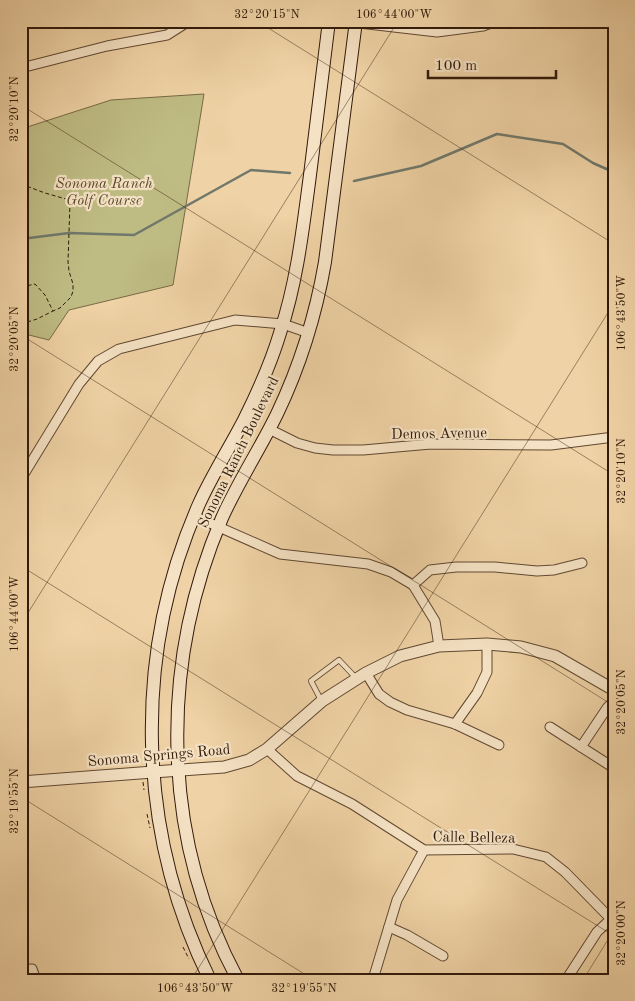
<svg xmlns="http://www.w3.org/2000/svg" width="635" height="1001" font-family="'Old Standard TT',serif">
<rect width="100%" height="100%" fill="#efd2a5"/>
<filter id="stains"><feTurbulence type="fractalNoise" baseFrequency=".004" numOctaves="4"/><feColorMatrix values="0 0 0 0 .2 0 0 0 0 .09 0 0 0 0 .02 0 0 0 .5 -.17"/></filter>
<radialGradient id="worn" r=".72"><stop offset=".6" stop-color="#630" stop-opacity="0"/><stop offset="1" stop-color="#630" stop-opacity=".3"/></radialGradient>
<path fill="#bebb83" stroke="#786a46" d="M204 94 173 285 69 310 49 340 21 333V129L111 100Z"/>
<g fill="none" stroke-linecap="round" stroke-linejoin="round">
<g stroke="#70786b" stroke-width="2.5">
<path d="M354 181 421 166 497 134 563 144 593 163 611 171H614"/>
<path d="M21 239 69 233 134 235 251 170 290 173"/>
</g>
<defs>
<path id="service" d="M321 700 311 681 339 660 356 678"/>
<g id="minor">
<path d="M342 21 437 32 483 26 496 21"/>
<path d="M21 68 107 46 167 35 189 21"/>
<path d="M269 429 297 443 315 448 333 450H363L431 444 551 445 614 437"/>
<path d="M21 479 79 384 98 361 119 349 235 320 283 324 309 333"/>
<path d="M194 516 280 554 368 564 391 572 413 585 435 621 439 646"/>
<path d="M413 585 430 570 456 567H495L537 571 554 570 582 563"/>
<path d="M366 673 379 694 390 702 407 710 455 724 499 745"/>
<path d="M455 724 477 693 487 672V644"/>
<path d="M550 727 614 768"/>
<path d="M581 747 607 708 614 701"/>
<path d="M267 749 297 776 352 804 424 850 513 849 546 857 565 872 611 919 597 932 566 980"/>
<path d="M389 927 407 935 443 956"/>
<path d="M21 970 32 969 36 980"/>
<path d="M371 980 374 976 397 900 424 850"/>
</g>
<path id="tertiary" d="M21 782 153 772 224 767 249 760 267 749 322 701 366 673 400 656 439 646 487 644 521 647 555 656 614 690"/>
<g id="secondary">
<path d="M210 980C137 832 132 656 199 504 212 475 229 449 244 420 258 392 271 363 280 333 297 282 303 228 310 175 316 124 323 73 329 21"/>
<path d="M238 980C161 837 159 666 222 518 238 482 260 449 277 414 300 366 316 314 325 262L356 21"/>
</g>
</defs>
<use href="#service" stroke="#604831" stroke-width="6"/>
<use href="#minor" stroke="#604831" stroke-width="11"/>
<use href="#tertiary" stroke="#604831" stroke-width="13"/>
<use href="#secondary" stroke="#311a0a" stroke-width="14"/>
<g stroke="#311a0a" stroke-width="1" stroke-dasharray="4 2.5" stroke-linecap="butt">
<path d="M21 184 45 193 66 199 70 202 68 262 69 271 73 284V291L71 297 60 308 53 311 45 295 35 284 21 287"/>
<path d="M21 324 37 319 53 311"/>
<path d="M143 782 144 790"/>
<path d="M147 814 150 828"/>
<path d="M183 947 189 959"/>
</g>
<use href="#service" stroke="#f5e2c4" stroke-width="4.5"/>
<use href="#minor" stroke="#f5e2c4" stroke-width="9"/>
<use href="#tertiary" stroke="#f5e2c4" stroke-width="11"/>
<use href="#secondary" stroke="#f5e2c4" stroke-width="12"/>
</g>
<path fill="none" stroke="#311a0a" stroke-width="1" stroke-opacity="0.45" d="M257 21 614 244M21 105 614 475M21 335 614 706M21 566 614 936M21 624 398 21M21 797 314 980M191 980 614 303M583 980 614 930"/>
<g text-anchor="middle" stroke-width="4.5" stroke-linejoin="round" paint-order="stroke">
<g font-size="15" font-style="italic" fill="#5b4a2e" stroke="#f5e2c4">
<text x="104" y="188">Sonoma Ranch<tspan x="104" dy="17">Golf Course</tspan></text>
</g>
<g font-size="15" fill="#311a0a" stroke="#f5e2c4">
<text transform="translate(439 433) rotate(-1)" y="5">Demos Avenue</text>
<text transform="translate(238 452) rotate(-64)" y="5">Sonoma Ranch Boulevard</text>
<text transform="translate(159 755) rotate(-5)" y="5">Sonoma Springs Road</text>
<text transform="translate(474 837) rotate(1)" y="5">Calle Belleza</text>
</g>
</g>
<rect width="635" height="1001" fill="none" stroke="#efd2a5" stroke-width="55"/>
<path d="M428 70v8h128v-8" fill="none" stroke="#311a0a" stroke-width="2.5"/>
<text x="435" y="70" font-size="15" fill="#311a0a" stroke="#f5e2c4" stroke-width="4" paint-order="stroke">100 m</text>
<rect x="28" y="28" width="580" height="946" fill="none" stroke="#311a0a" stroke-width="2"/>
<g font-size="12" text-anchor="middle" fill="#311a0a">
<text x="267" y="18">32°20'15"N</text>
<text x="394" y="18">106°44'00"W</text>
<text transform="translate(14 109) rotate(-90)" y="4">32°20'10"N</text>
<text transform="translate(621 313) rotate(-90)" y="4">106°43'50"W</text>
<text transform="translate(14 339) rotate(-90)" y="4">32°20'05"N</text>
<text transform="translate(621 471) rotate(-90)" y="4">32°20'10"N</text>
<text transform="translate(14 614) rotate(-90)" y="4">106°44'00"W</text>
<text transform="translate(621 702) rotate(-90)" y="4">32°20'05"N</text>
<text transform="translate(14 801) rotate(-90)" y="4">32°19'55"N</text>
<text transform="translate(621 933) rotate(-90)" y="4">32°20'00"N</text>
<text x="195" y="992">106°43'50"W</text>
<text x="304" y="992">32°19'55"N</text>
</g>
<rect width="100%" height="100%" filter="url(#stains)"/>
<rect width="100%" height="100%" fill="url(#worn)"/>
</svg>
